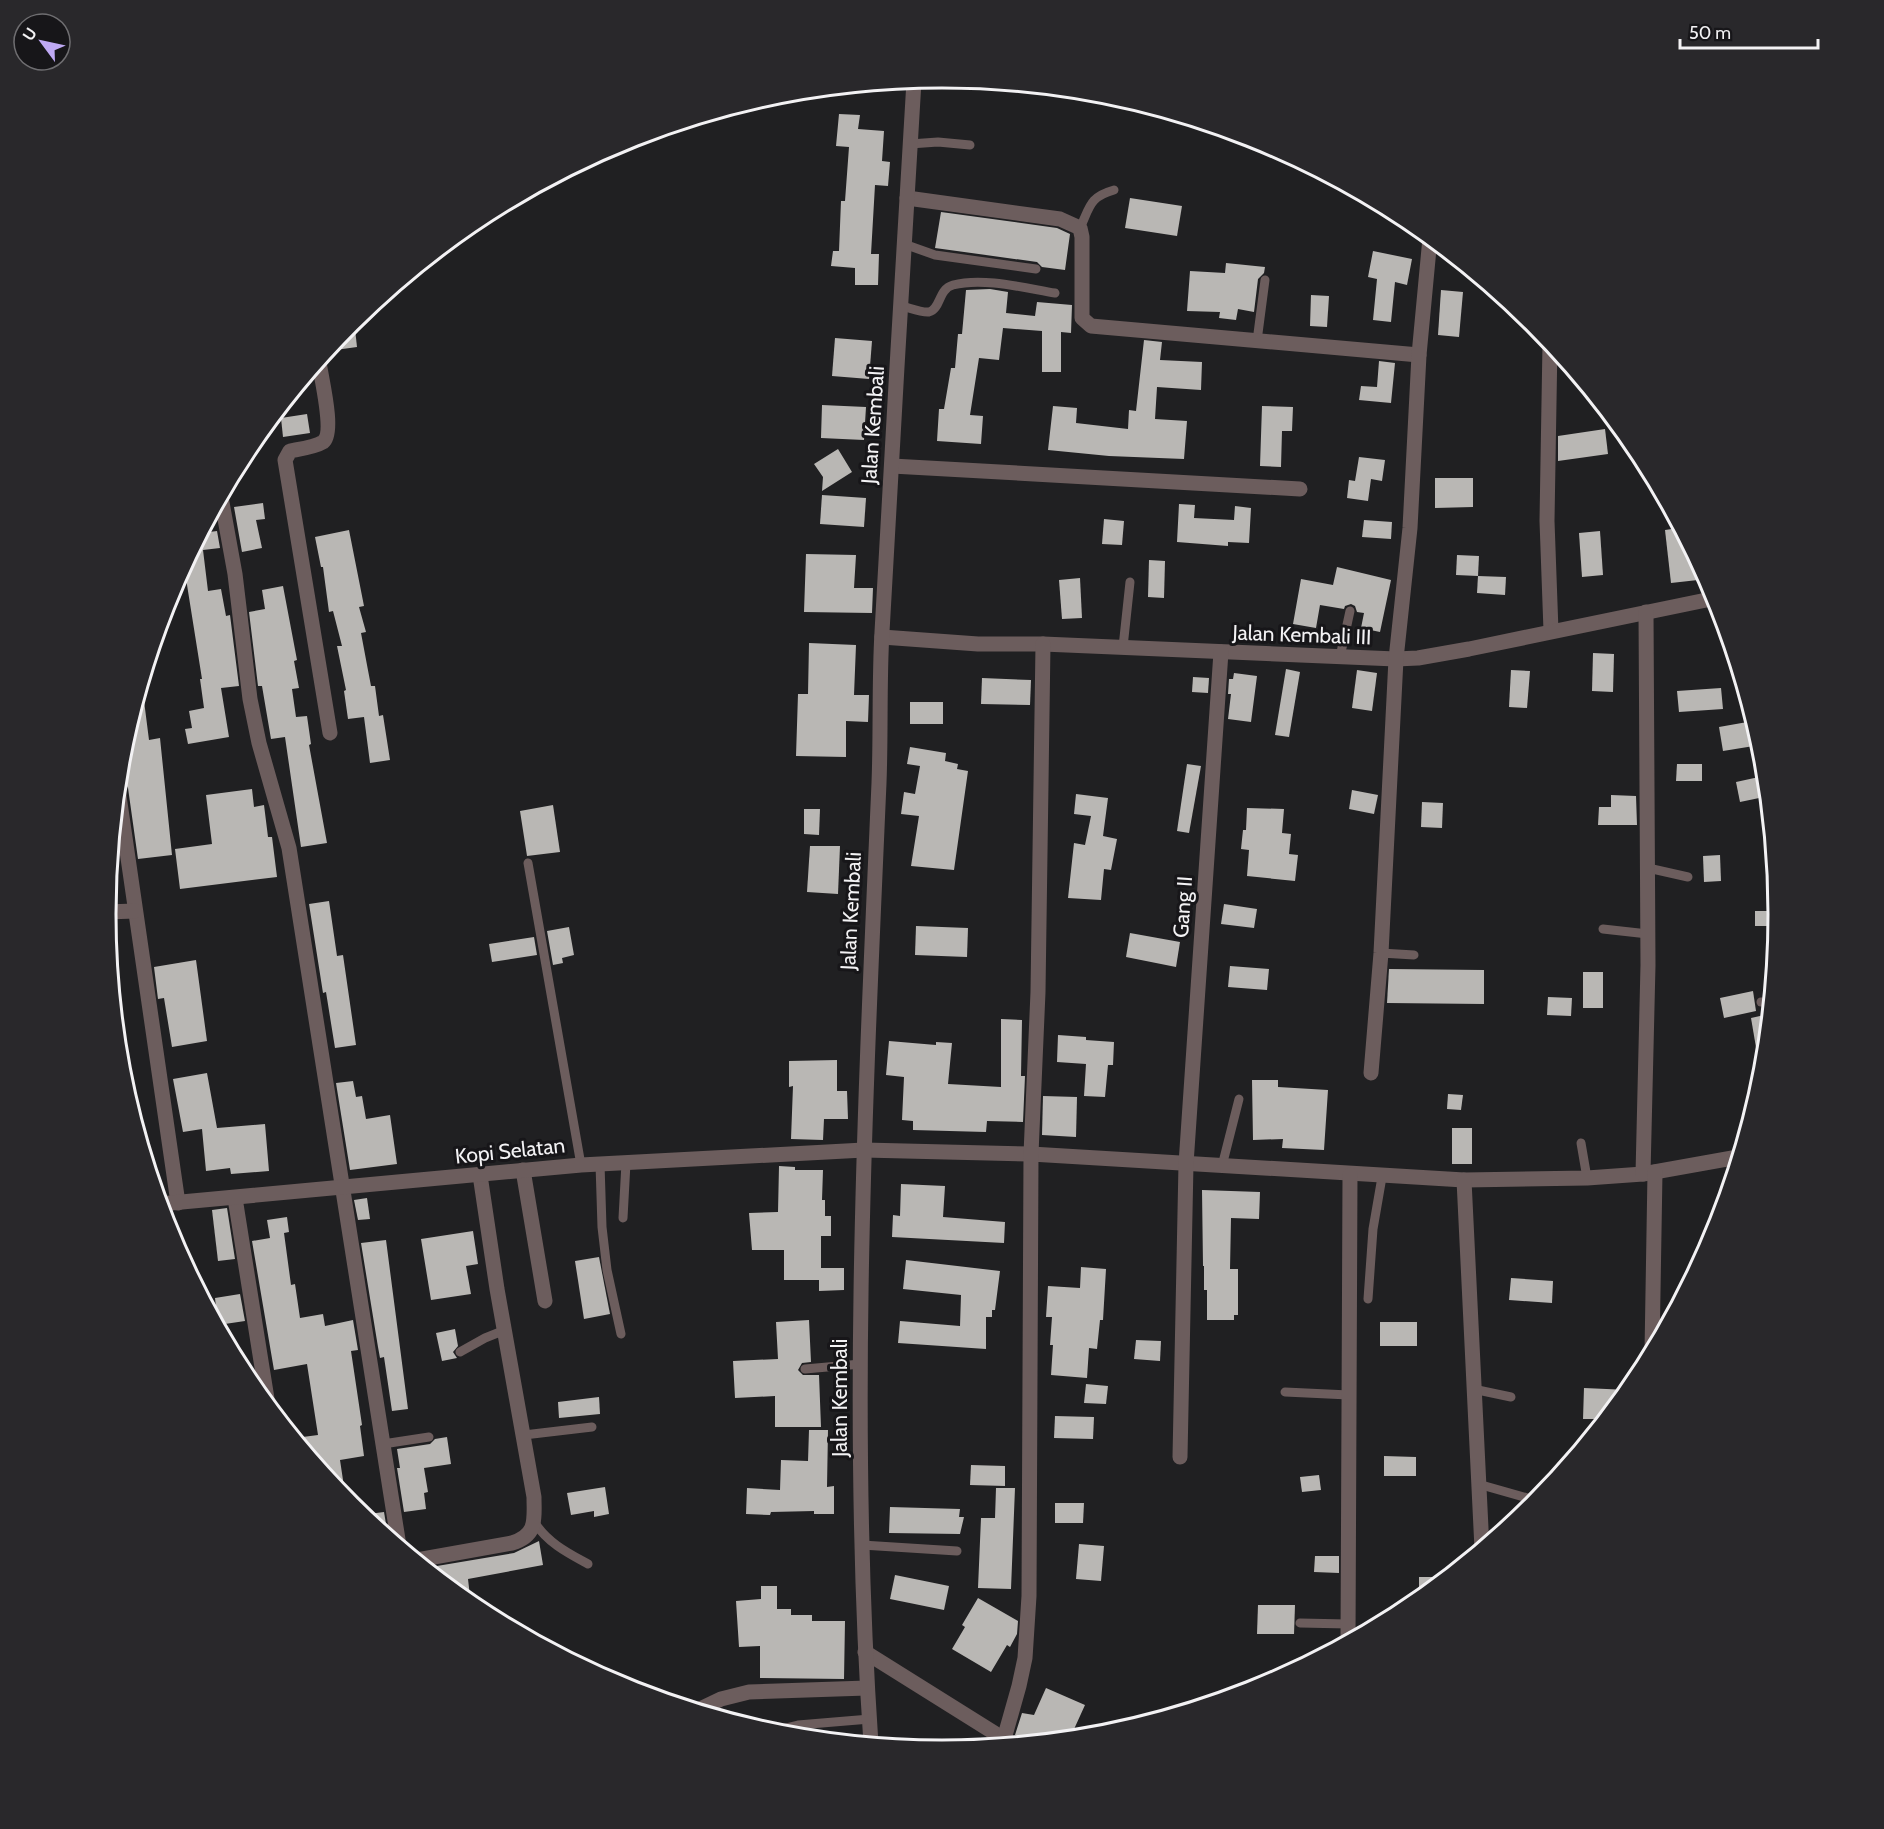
<svg xmlns="http://www.w3.org/2000/svg" width="1884" height="1829" font-family="Cabin,sans-serif">
<rect width="100%" height="100%" fill="#202022"/>
<g fill="#b9b7b4">
<path d="M839 114 860 115 858 129 884 131 882 161 890 162 888 186 875 185 871 254H879L878 285H855V268L831 266 833 251H839L841 201H845L849 147 836 146Z"/>
<path d="M1130 198 1182 206 1177 236 1125 228Z"/>
<path d="M941 212 1057 228 1070 234 1065 270 1042 267 1037 262 935 248Z"/>
<path d="M1373 251 1412 259 1407 285 1395 282 1391 322 1373 320 1377 279 1368 277Z"/>
<path d="M1226 263 1265 267 1264 273 1258 279 1254 312 1238 309 1236 320 1219 318 1220 312 1187 311 1190 271 1225 273Z"/>
<path d="M990 289 1008 292 1006 313 1035 316 1037 302 1072 305 1071 333 1061 332V372H1042V331L1003 328 999 360 979 358 970 415 983 416 981 444 937 441 939 409H944L951 368H955L958 334H962L966 290Z"/>
<path d="M1441 290 1463 292 1459 337 1438 335Z"/>
<path d="M1311 295 1329 296 1327 327 1310 326Z"/>
<path d="M354 320 357 347 328 351 351 323Z"/>
<path d="M835 338 872 341 869 379 832 376Z"/>
<path d="M1144 340 1162 342 1160 360 1202 362 1201 390 1157 387 1155 419 1187 421 1184 459 1109 456 1048 450 1053 406 1077 408 1076 423 1128 429 1129 410 1136 411Z"/>
<path d="M1379 361 1395 363 1391 403 1359 400 1361 386 1377 387Z"/>
<path d="M822 405 866 407 864 440 821 438Z"/>
<path d="M1262 406 1293 407 1292 431H1282L1281 467 1260 466Z"/>
<path d="M307 414 310 433 283 437 281 418Z"/>
<path d="M1605 429 1608 454 1558 461V436Z"/>
<path d="M838 449 852 472 822 491 823 477 814 464Z"/>
<path d="M1359 457 1385 460 1382 481 1371 479 1368 501 1347 498 1349 480 1355 481Z"/>
<path d="M1435 478H1473V507L1435 508Z"/>
<path d="M822 495 866 498 864 527 820 524Z"/>
<path d="M263 503 265 519 256 520 262 548 242 552 234 507Z"/>
<path d="M1179 504 1195 505 1194 518 1234 520 1235 506 1251 508 1249 543 1228 542V546L1177 542Z"/>
<path d="M1104 519 1124 521 1122 545 1102 544Z"/>
<path d="M1364 520 1392 522 1391 539 1362 537Z"/>
<path d="M1679 528 1682 533 1707 579 1671 583 1665 530Z"/>
<path d="M349 530 364 606 359 607 366 632 361 633 367 665 371 686H375L379 716 383 715 390 760 370 763 364 717 348 719 344 691 346 690 337 646H342L333 611 329 612 323 567H321L315 537Z"/>
<path d="M217 531 220 548 203 550 208 591 221 589 226 616 230 615 239 686 221 688 229 737 188 744 185 729 192 728 189 711 204 708 200 679H202L184 566 202 533Z"/>
<path d="M1600 531 1603 575 1582 577 1579 533Z"/>
<path d="M806 554 856 555 854 588H873L872 613 804 612Z"/>
<path d="M1457 555 1479 556 1478 576 1456 575Z"/>
<path d="M1149 560 1165 561 1164 598 1148 597Z"/>
<path d="M1337 567 1391 580 1380 632 1361 628 1364 613 1357 612 1355 606 1351 604 1345 606 1344 609 1320 605 1316 628 1293 624 1301 579 1333 585Z"/>
<path d="M1478 576 1506 577 1505 595 1477 593Z"/>
<path d="M1080 578 1082 618 1062 619 1059 580Z"/>
<path d="M283 586 297 660 294 661 299 688 292 689 296 717 307 716 311 744 309 745 327 843 301 847 285 737 271 739 262 686H258L249 612 265 609 262 590Z"/>
<path d="M809 643 856 645 854 695H869L868 722 846 721V757L796 756 798 694H808Z"/>
<path d="M1593 653 1614 654 1613 692 1592 691Z"/>
<path d="M1286 669 1300 672 1289 737 1275 735Z"/>
<path d="M1357 670 1377 673 1372 711 1352 708Z"/>
<path d="M1511 670 1530 671 1527 708 1509 707Z"/>
<path d="M1234 673 1257 676 1251 722 1228 719 1231 694H1228L1229 679H1233Z"/>
<path d="M1193 677 1209 678 1208 693 1192 692Z"/>
<path d="M982 678 1031 680 1030 705 981 704Z"/>
<path d="M142 685 149 740 160 738 172 855 138 859 128 788 125 782 124 779H128L125 740Z"/>
<path d="M1721 688 1723 709 1679 712 1677 691Z"/>
<rect x="910" y="702" width="33" height="22"/>
<path d="M1753 721 1760 745 1723 751 1719 727Z"/>
<path d="M910 747 946 753 945 761 958 764 957 769 968 771 954 870 911 866 919 816 901 814 904 792 915 794 920 766 907 764Z"/>
<path d="M1187 764 1201 766 1189 833 1177 831Z"/>
<path d="M1677 764H1702V781H1676Z"/>
<path d="M1759 777 1764 797 1740 802 1736 782Z"/>
<path d="M252 789 254 807 264 805 268 837H272L277 877 180 889 175 849 212 844 206 795Z"/>
<path d="M1352 790 1378 795 1374 814 1349 809Z"/>
<path d="M1076 794 1108 798 1103 836 1117 839 1111 870 1104 869 1101 900 1068 898 1074 843 1085 845 1091 816 1074 814Z"/>
<path d="M1611 795 1636 796 1637 825H1598L1599 807H1611Z"/>
<path d="M1422 802 1443 803 1442 828 1421 827Z"/>
<path d="M553 805 560 852 527 856 520 811Z"/>
<path d="M1247 808 1284 809 1282 833 1291 834 1289 854 1298 855 1295 881 1247 876 1249 850 1241 849 1243 830H1246Z"/>
<path d="M804 809H820L819 835 804 834Z"/>
<path d="M810 846H840L838 894 807 892Z"/>
<path d="M1720 855 1721 881 1704 882 1703 856Z"/>
<path d="M329 901 337 956 343 955 356 1045 335 1048 326 992 323 993 309 904Z"/>
<path d="M1224 904 1257 909 1254 928 1221 924Z"/>
<path d="M1755 911H1778L1777 926H1755Z"/>
<path d="M916 926 968 928 967 957 915 955Z"/>
<path d="M569 927 574 955 562 958 563 963 553 965 547 931Z"/>
<path d="M1130 933 1180 942 1176 967 1126 957Z"/>
<path d="M534 937 537 955 492 962 489 944Z"/>
<path d="M196 960 207 1041 172 1047 164 998 158 999 154 967Z"/>
<path d="M1230 966 1269 969 1267 990 1228 987Z"/>
<path d="M1389 969 1484 970V1004L1387 1003Z"/>
<rect x="1583" y="972" width="20" height="36"/>
<path d="M1753 991 1756 1011 1724 1018 1720 998Z"/>
<path d="M1548 997 1572 998 1571 1016 1547 1015Z"/>
<path d="M1769 1014 1764 1065H1759L1751 1018Z"/>
<path d="M1001 1019 1022 1020 1021 1076H1025L1023 1122 987 1121 986 1132 913 1130V1121L902 1120 904 1077 886 1075 889 1041 936 1045V1042L952 1043 948 1084 1001 1087Z"/>
<path d="M1058 1035 1086 1037V1040L1114 1042 1113 1065H1108L1105 1097 1084 1096 1086 1064 1057 1062Z"/>
<path d="M837 1060V1091H847L848 1119H824L823 1140 791 1139 793 1086 789 1087V1061Z"/>
<path d="M207 1073 217 1128 265 1124 269 1171 231 1174 230 1168 206 1171 202 1129 183 1132 173 1079Z"/>
<path d="M1252 1080H1278V1087L1328 1090 1324 1150 1282 1148 1283 1139 1253 1140Z"/>
<path d="M353 1081 356 1097 362 1096 366 1119 390 1115 397 1164 350 1170 336 1083Z"/>
<path d="M1448 1094 1463 1095 1461 1110 1447 1109Z"/>
<path d="M1043 1096 1077 1097 1076 1137 1042 1135Z"/>
<rect x="1452" y="1128" width="20" height="36"/>
<path d="M779 1166 795 1167V1170H823L822 1200H825V1216H831V1236H821V1268H844V1290L819 1291V1280H784V1250H752L749 1213 778 1212Z"/>
<path d="M901 1184 945 1186 943 1217 1005 1222 1004 1243 892 1237 893 1215 900 1216Z"/>
<path d="M1202 1190 1260 1192 1259 1219 1231 1218 1230 1269H1238V1315H1234V1320H1207V1290H1204V1266H1203Z"/>
<path d="M367 1198 370 1219 358 1220 354 1200Z"/>
<path d="M227 1208 235 1259 218 1261 212 1210Z"/>
<path d="M287 1217 289 1232 284 1233 291 1285 295 1284 300 1318 323 1314 325 1326 353 1320 358 1350 351 1351 362 1425 360 1426 364 1456 340 1460 346 1500 295 1438 318 1435 307 1364 274 1370 252 1241 270 1238 267 1220Z"/>
<path d="M473 1231 478 1264 466 1266 471 1294 431 1300 421 1239Z"/>
<path d="M386 1240 408 1409 392 1411 384 1357 380 1358 378 1347 361 1243Z"/>
<path d="M599 1257 610 1314 584 1319 575 1261Z"/>
<path d="M906 1260 1000 1271 995 1310H992V1317H986V1349L898 1343 900 1321 960 1326 961 1295 903 1289Z"/>
<path d="M1081 1267 1106 1269 1103 1320H1100L1097 1349 1089 1348 1087 1378 1051 1375 1053 1345H1050L1052 1317H1046L1048 1286 1080 1288Z"/>
<path d="M1511 1278 1553 1281 1552 1303 1509 1300Z"/>
<path d="M240 1294 245 1321 218 1325 215 1298Z"/>
<path d="M809 1320 811 1362 802 1363 798 1370 803 1375H819L821 1427H775V1396L735 1398 733 1361 778 1359 776 1322Z"/>
<rect x="1380" y="1322" width="37" height="24"/>
<path d="M455 1329 458 1346 453 1352 457 1358 442 1361 436 1333Z"/>
<path d="M1136 1340 1161 1341 1160 1361 1134 1359Z"/>
<path d="M1086 1384 1108 1386 1106 1404 1084 1403Z"/>
<path d="M1584 1388 1629 1390 1605 1419H1583Z"/>
<path d="M599 1397 600 1414 559 1418 558 1402Z"/>
<path d="M1055 1416 1094 1417 1093 1439 1054 1438Z"/>
<path d="M809 1430H828L827 1487 834 1486V1514H814V1511L771 1512 770 1515 746 1514 747 1488 780 1490 781 1460 808 1461Z"/>
<path d="M447 1437 451 1464 424 1468 428 1492 424 1493 426 1509 404 1512 397 1468H400L397 1449 430 1444 435 1439Z"/>
<path d="M1384 1456 1416 1457V1476H1384Z"/>
<path d="M971 1465 1005 1466V1486L970 1485Z"/>
<path d="M1319 1475 1321 1490 1302 1492 1300 1477Z"/>
<path d="M605 1487 609 1514 594 1517V1511L571 1515 567 1493Z"/>
<path d="M996 1488H1015L1011 1589 978 1588 981 1518H995Z"/>
<path d="M1055 1503H1084L1083 1523H1055Z"/>
<path d="M890 1507 960 1509 959 1517H964L960 1534 889 1533Z"/>
<path d="M384 1512 388 1536 361 1515Z"/>
<path d="M539 1541 543 1565 468 1579 471 1605 439 1579 437 1566 514 1553Z"/>
<path d="M1079 1544 1104 1546 1101 1581 1076 1579Z"/>
<path d="M1315 1556H1339V1573L1314 1572Z"/>
<path d="M895 1575 949 1586 944 1610 890 1599Z"/>
<path d="M1419 1577H1447L1419 1600Z"/>
<path d="M761 1586H777V1609H791V1615H812V1621H845L844 1679 760 1678V1646L739 1647 736 1601 761 1599Z"/>
<path d="M978 1598 1018 1621 1017 1634 1010 1647 1007 1645 991 1672 952 1649 965 1627 962 1625Z"/>
<path d="M1258 1605H1295L1294 1634H1257Z"/>
<path d="M1046 1688 1085 1705 1070 1738 1024 1743V1740L1015 1735 1022 1713 1034 1715Z"/>
</g>
<g fill="none" stroke-linecap="round" stroke-linejoin="round">
<g stroke="#6c5d5d" stroke-width="9">
<path d="M910 144 938 142 970 145"/>
<path d="M1080 228C1090 207 1089 197 1114 190"/>
<path d="M904 244 935 255 1036 269"/>
<path d="M902 306C910 308 922 313 929 312 941 309 938 289 953 285 983 277 1025 288 1055 293"/>
<path d="M1257 341 1265 280"/>
<path d="M1123 647 1130 582"/>
<path d="M1340 657 1350 611"/>
<path d="M528 863 581 1165"/>
<path d="M1648 868 1688 877"/>
<path d="M1603 929 1648 934"/>
<path d="M1381 953 1414 955"/>
<path d="M1761 1002H1770"/>
<path d="M1581 1143 1587 1178"/>
<path d="M600 1164 602 1227 607 1270 621 1334"/>
<path d="M1222 1166 1239 1099"/>
<path d="M623 1218 626 1163"/>
<path d="M1368 1299 1373 1229 1382 1177"/>
<path d="M460 1352 485 1338 505 1330"/>
<path d="M805 1369 861 1364"/>
<path d="M1473 1389 1511 1397"/>
<path d="M1285 1392 1349 1395"/>
<path d="M524 1435 592 1427"/>
<path d="M383 1444 429 1437"/>
<path d="M1478 1484 1531 1499"/>
<path d="M535 1523C548 1543 568 1553 588 1564"/>
<path d="M862 1545 957 1551"/>
<path d="M1300 1623 1348 1624"/>
<path d="M769 1732 798 1725 870 1719"/>
</g>
<g stroke="#6c5d5d" stroke-width="15">
<path d="M907 198 1060 219 1080 228 1082 237V318L1091 326 1419 355"/>
<path d="M1550 343 1547 521 1551 631"/>
<path d="M319 362C321 377 335 433 323 442 315 447 300 449 290 451L285 460 330 733"/>
<path d="M892 466 1300 489"/>
<path d="M221 497 235 574 250 699 259 743 289 848 399 1546"/>
<path d="M882 637 978 644H1043L1396 659 1418 658 1469 649 1716 598"/>
<path d="M118 789 178 1203"/>
<path d="M106 912 135 911"/>
<path d="M1371 1073 1381 953 1396 659 1410 528 1419 355 1430 238"/>
<path d="M864 1150 1031 1154 1464 1180 1587 1178 1643 1174 1738 1157"/>
<path d="M523 1170 545 1301"/>
<path d="M1643 1174 1648 965 1646 612"/>
<path d="M1464 1180 1482 1549"/>
<path d="M235 1198 268 1405"/>
<path d="M1652 1352 1655 1172"/>
<path d="M1180 1457 1186 1164 1221 652"/>
<path d="M417 1560 512 1543C538 1535 534 1519 534 1497L497 1289 480 1175"/>
<path d="M1348 1642 1350 1175"/>
<path d="M865 1652 1012 1744"/>
<path d="M698 1710 721 1699 749 1692 867 1688"/>
<path d="M1004 1739 1019 1686 1025 1658 1029 1596 1031 1154 1038 992 1043 644"/>
</g>
<g stroke="#6c5d5d" stroke-width="15">
<path d="M160 1204 581 1165 864 1150"/>
<path d="M871 1744C849 1424 865 1103 879 783 881 732 879 682 882 632 891 448 904 265 914 81"/>
</g>
</g>
<g text-anchor="middle" stroke-width="6" stroke-linejoin="round" paint-order="stroke">
<g font-size="21" fill="#f3f2f4" stroke="#171619">
<text transform="translate(873 425) rotate(-86)" y="7">Jalan Kembali</text>
<text transform="translate(1302 635) rotate(2)" y="7">Jalan Kembali III</text>
<text transform="translate(1183 907) rotate(-86)" y="7">Gang II</text>
<text transform="translate(851 911) rotate(-87)" y="7">Jalan Kembali</text>
<text transform="translate(510 1151) rotate(-6)" y="7">Kopi Selatan</text>
<text transform="translate(840 1398) rotate(-90)" y="7">Jalan Kembali</text>
</g>
</g>
<path d="M0 0H1884V1829H0ZM116 914a826 826 0 1 1 1652 0a826 826 0 1 1-1652 0Z" fill="#29282b" fill-rule="evenodd"/>
<path fill="none" stroke="#f3f2f4" stroke-width="3" d="M116 914a826 826 0 1 1 1652 0a826 826 0 1 1-1652 0Z"/>
<g transform="translate(42 42) rotate(303)"><circle r="28" fill="#171619" stroke="#6f6e71" stroke-width="1.5"/>
<path d="M0-4.5L10 22L0 15L-10 22Z" fill="#bfa9f4"/>
<text y="-9" font-size="16" font-weight="bold" text-anchor="middle" fill="#f3f2f4">U</text>
</g>
<path d="M1680 39v9h138v-9" fill="none" stroke="#f3f2f4" stroke-width="3"/>
<text x="1689" y="39" font-size="18" fill="#f3f2f4" stroke="#171619" stroke-width="4.5" paint-order="stroke">50 m</text>
</svg>
